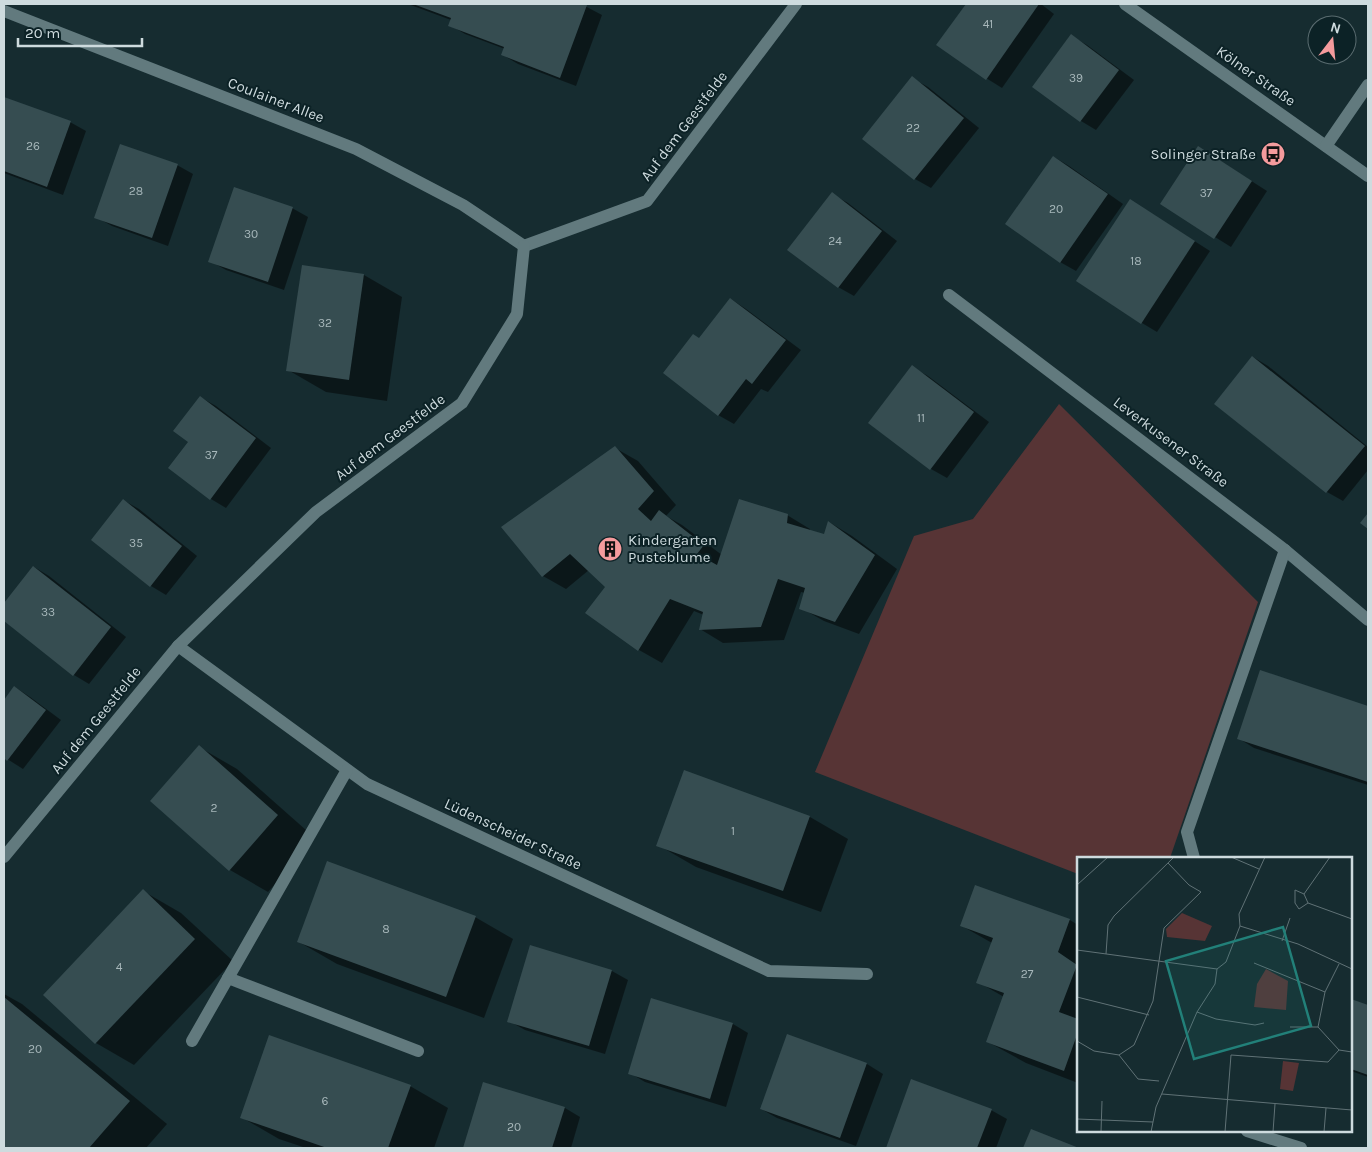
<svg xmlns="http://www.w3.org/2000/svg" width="1372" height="1152" font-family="Karla,sans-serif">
<rect width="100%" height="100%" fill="#162c30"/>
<path fill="#573435" d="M1059 404 1258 602 1170 858H1078V874L815 772 914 536 973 519Z"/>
<g fill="#0007">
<path d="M408 4H581L602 15 576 86 518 64 503 55 505 49 465 34 450 25 451 20Z"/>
<path d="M967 4H1041L1054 14 1002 88 986 78 938 44Z"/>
<path d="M1071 36 1087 45 1134 80 1096 130 1081 121 1034 87Z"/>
<path d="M912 78 928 87 979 128 931 188 915 179 864 139Z"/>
<path d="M4 99 70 122 86 131 63 195 4 173Z"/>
<path d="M1054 157 1069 166 1123 204 1076 271 1060 262Z"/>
<path d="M1214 157 1267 191 1231 247 1162 204Z"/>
<path d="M177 165 193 174 168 246 112 226 96 217Z"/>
<path d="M832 194 848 203 897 241 854 296 838 287 789 250Z"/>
<path d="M292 208 308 217 284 290 226 270 210 261Z"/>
<path d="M1146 210 1210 251 1157 332 1142 323Z"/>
<path d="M303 266 364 275 402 297 387 401 326 392 288 370Z"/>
<path d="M731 299 746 309 801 350 768 392 761 389 734 424 718 415 700 339Z"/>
<path d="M1253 357 1268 366 1368 447V470L1343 501 1327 492 1216 403Z"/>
<path d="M912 367 928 376 989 422 947 478 931 469 869 423Z"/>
<path d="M200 397 216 406 271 448 226 508 211 499 190 442Z"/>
<path d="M615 448 638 461 676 505 666 516 682 525 722 555 787 515 810 529V531L824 536 829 522 852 536 897 569 859 634 824 621 801 608 805 593 801 592 784 640 723 643 700 629 704 615 694 611 662 663 639 650 607 587 589 570 566 589 543 576Z"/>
<path d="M123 500 139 509 197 556 166 595 151 586Z"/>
<path d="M34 567 49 576 126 637 89 684 74 675 4 620V605Z"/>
<path d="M1261 671 1368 707V785L1254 748 1238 738Z"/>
<path d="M15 687 30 697 61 720 23 769 4 757V702Z"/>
<path d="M199 747 237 769 315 838 268 892 230 870Z"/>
<path d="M810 817 848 839 821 912 696 867 658 845Z"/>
<path d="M143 891 181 913 233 961 134 1065 96 1043 45 995Z"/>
<path d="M475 917 513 939 484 1018 337 964 299 942Z"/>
<path d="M1070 920 1078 925V1083L1026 1063 988 1042 1004 997 978 982 992 943 962 926Z"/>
<path d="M531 947 612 971 628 980 605 1054 525 1030 509 1021Z"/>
<path d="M4 994 22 1004 167 1124 146 1148H4Z"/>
<path d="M1351 1000 1368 1007V1077L1351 1071Z"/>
<path d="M733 1024 748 1033 726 1107 645 1082 630 1073Z"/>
<path d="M788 1035 867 1064 883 1074 856 1146 777 1118 761 1109Z"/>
<path d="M912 1080 991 1110 1007 1119 996 1148H887Z"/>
<path d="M484 1083 565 1108 580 1117 571 1148H464Z"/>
<path d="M410 1086 448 1108 434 1148H306L279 1139 241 1117Z"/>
<path d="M1031 1130 1076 1148H1024Z"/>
</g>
<g fill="#364d51">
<path d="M413 4H584L587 5 560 78 501 55 504 47 448 26 451 18Z"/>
<path d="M966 4H1039L986 80 936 45Z"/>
<path d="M1071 34 1119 70 1080 122 1032 87Z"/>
<path d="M912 76 964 118 914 180 862 139Z"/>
<path d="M4 97 71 121 47 187 4 171Z"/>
<path d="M120 144 178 164 152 238 94 218Z"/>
<path d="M1198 146 1252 181 1214 239 1160 204Z"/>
<path d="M1053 156 1108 194 1060 263 1005 224Z"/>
<path d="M234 187 293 207 268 282 208 262Z"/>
<path d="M832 192 882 231 838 288 787 250Z"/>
<path d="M1130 199 1195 241 1141 324 1076 281Z"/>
<path d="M302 265 364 274 349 380 286 371Z"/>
<path d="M730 298 786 340 752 384 746 379 718 416 663 373 693 334 699 338Z"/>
<path d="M1252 356 1365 446 1326 493 1214 404Z"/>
<path d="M912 365 974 412 930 470 868 423Z"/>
<path d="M200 396 256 438 210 500 168 468 188 442 173 431Z"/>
<path d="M615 446 654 491 638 509 651 521 659 510 704 545 697 554 717 565 739 499 788 514 787 523 824 534 828 521 875 555 835 622 799 609 805 588 778 579 761 627 699 630 703 612 670 599 638 651 585 613 605 587 570 554 542 577 501 527Z"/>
<path d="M123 499 182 546 150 587 91 540Z"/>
<path d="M1368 513V529L1360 523Z"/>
<path d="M33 566 111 627 73 676 4 621V603Z"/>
<path d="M1260 670 1368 706V782L1237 739Z"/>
<path d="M14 686 46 710 7 761 4 758V700Z"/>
<path d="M199 745 278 815 229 871 150 801Z"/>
<path d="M684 770 810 816 783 891 656 846Z"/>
<path d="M327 861 476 916 446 997 297 942Z"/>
<path d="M975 885 1070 919 1058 952 1077 965 1059 1012 1078 1019V1032L1064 1071 986 1042 1004 993 976 983 993 938 960 926Z"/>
<path d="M143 889 195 939 95 1044 43 995Z"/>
<path d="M530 945 612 970 589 1046 507 1022Z"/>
<path d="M4 997 130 1101 89 1148H4Z"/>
<path d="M651 998 733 1023 710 1099 628 1074Z"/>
<path d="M1351 999 1368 1005V1075L1351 1069Z"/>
<path d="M787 1034 867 1063 840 1138 760 1109Z"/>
<path d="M269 1035 411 1085 388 1148H327L240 1118Z"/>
<path d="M911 1079 992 1109 977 1148H886Z"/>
<path d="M483 1082 565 1107 552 1148H463Z"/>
<path d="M1031 1129 1079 1148H1023Z"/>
</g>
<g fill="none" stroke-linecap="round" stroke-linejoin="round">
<g stroke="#627a7e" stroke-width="12">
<path d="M1125 4 1368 176"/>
<path d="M4 11 356 149 463 205 524 246"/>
<path d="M1326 146 1368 85"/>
<path d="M524 246 647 201 796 4"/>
<path d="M949 295 1285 550 1368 620"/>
<path d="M178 646 367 784 769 971 867 974"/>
<path d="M4 857 178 646 316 512 462 403 517 314 524 246"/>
<path d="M1194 858 1187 832 1285 550"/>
<path d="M228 978 418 1051"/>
<path d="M192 1041 347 770"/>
<path d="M1247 1131 1301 1148"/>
</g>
</g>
<defs>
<symbol id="bus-disc" viewBox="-11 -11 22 22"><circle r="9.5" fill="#f59b9d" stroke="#0c2226"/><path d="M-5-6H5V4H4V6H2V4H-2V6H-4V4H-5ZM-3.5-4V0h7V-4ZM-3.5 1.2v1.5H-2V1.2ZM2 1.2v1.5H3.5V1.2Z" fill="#111"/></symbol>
<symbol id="building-disc" viewBox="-11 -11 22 22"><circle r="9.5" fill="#f59b9d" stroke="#0c2226"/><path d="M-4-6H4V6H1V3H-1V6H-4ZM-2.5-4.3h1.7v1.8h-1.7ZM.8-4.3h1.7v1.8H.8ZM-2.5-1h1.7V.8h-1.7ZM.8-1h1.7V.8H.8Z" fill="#111"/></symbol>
</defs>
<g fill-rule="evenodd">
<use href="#bus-disc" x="1259" y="140" width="28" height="28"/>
<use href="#building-disc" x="596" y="535" width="28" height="28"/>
</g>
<g text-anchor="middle" stroke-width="4" stroke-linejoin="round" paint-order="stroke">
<g font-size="12" fill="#a8b8bb">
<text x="988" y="28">41</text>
<text x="1076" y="82">39</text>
<text x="913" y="132">22</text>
<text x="33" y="150">26</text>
<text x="136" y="195">28</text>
<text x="1206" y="197">37</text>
<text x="1056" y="213">20</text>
<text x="251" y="238">30</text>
<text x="835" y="245">24</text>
<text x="1136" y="265">18</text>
<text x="325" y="327">32</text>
<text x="921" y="422">11</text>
<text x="211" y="459">37</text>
<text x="136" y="547">35</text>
<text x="48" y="616">33</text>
<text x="214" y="812">2</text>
<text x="733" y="835">1</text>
<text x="386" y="933">8</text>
<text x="119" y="971">4</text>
<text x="1027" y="978">27</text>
<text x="35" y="1053">20</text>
<text x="325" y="1105">6</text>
<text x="514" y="1131">20</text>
</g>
<g font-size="15" fill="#cedbde" stroke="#0c2226">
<text transform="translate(1256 76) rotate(35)" y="5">Kölner Straße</text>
<text transform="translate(276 100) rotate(21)" y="5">Coulainer Allee</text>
<text transform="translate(684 126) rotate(-53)" y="5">Auf dem Geestfelde</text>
<text transform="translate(390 437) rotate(-37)" y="5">Auf dem Geestfelde</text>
<text transform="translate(1171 442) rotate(37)" y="5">Leverkusener Straße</text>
<text transform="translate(96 720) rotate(-51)" y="5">Auf dem Geestfelde</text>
<text transform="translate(513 834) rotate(25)" y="5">Lüdenscheider Straße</text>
</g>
<g font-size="15" fill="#cedbde" stroke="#0c2226" text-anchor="end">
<text x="1256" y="159">Solinger Straße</text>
<text x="628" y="545" text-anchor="start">Kindergarten<tspan x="628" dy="17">Pusteblume</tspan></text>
</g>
</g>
<g transform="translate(1077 857)">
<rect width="275" height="275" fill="#162c30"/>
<path d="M105 56 135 69 128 84 90 80 89 72ZM189 112 211 124 209 153 177 150 180 127ZM206 204 222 206 216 234 203 232Z" fill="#573435"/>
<path fill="none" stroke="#607276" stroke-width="1" d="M154 0 182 12M0 28 31 0M218 33 227 37 231 46 222 52 218 46ZM227 37 253 0M231 46 275 62M163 69 221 87 275 112M205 84 213 61M0 93 140 112M29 97 31 68 37 59 97 0M177 106 248 135M262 107 248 135 241 170 262 193 275 195M140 112 149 105 163 69 162 57 188 0M0 140 72 158M120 155 139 162 178 168 187 166M213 170H241M0 184 17 194 42 198 57 188 76 144 87 71 124 35 112 28 91 6M42 198 61 222 82 224M85 237 275 253M0 262 76 265M24 275 25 244M74 275 79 250 120 155 138 127 140 112M148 275 154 198 251 205 262 193M196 275 198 247M247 275 249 251"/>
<path fill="#228079" fill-opacity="0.15" stroke="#228079" stroke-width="2.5" d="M206 70 234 169 117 202 89 104Z"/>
<rect width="275" height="275" fill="none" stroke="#cedbde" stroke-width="2.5"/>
</g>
<rect width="1372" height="1152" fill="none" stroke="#cedbde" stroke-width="10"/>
<g transform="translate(1332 40) rotate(16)"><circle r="24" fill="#0c2226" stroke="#5a6c70"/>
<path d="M0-4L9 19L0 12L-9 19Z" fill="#f59b9d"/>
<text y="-8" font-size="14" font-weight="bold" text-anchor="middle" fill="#cedbde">N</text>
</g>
<path d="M18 38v8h124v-8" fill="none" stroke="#cedbde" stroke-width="2.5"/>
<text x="25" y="38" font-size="15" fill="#cedbde" stroke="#0c2226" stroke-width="4" paint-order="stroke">20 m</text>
</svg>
